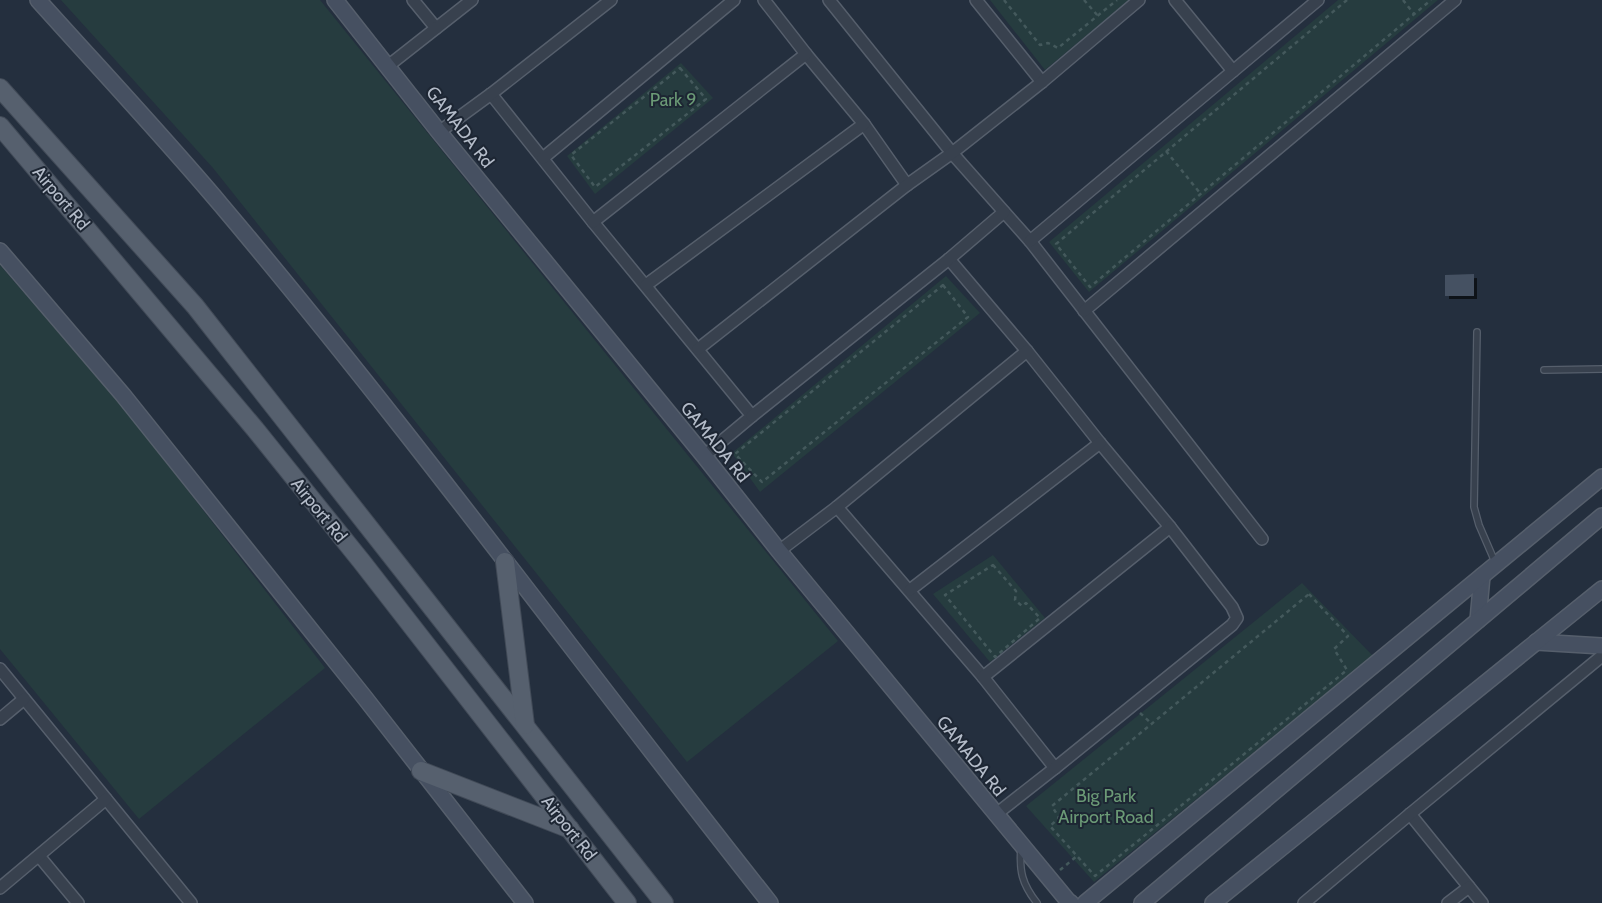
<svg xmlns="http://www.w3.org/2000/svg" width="1602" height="903" font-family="Cabin,sans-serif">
<defs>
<filter id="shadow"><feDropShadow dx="4" dy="4" stdDeviation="0" flood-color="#0009"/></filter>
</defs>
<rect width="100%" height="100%" fill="#242f3e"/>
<g fill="#263c3f">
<path d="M61 0H320L838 641 687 762 213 168Z"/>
<path d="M990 0H1129L1045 70Z"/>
<path d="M1338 0H1438L1089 292 1049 242Z"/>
<path d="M681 63 713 98 595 194 567 156Z"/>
<path d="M0 265 128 413 325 668 139 819 0 649Z"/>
<path d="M946 276 980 313 760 492 732 453Z"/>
<path d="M993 555 1045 618 990 662 933 594Z"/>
<path d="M1302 583 1373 656 1094 882 1026 806Z"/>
</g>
<path fill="#455162" filter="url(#shadow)" d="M1474 274V296H1445V275Z"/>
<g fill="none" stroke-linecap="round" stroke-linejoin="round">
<defs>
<g id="lane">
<path d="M1477 332 1474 507 1479 525 1495 562"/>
<path d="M1544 370 1602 369"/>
<path d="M1021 847C1019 871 1022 884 1037 903"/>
</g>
<g id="street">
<path d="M413 0 436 28"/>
<path d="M829 0 952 153 1030 241 1262 539"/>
<path d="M976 0 1042 82"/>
<path d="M1175 0 1233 71"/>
<path d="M806 54 864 124 907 185"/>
<path d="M388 66 472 0"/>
<path d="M491 94 593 222 752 416 704 456"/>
<path d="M439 132 491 94 611 0"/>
<path d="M543 158 734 0"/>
<path d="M593 222 806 54 764 0"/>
<path d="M1030 241 1318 0"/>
<path d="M949 259 1027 351"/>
<path d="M646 285 864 124"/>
<path d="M1084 311 1455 0"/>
<path d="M698 349 907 185 952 153 1042 82 1139 0"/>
<path d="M752 416 949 259 1004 212"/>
<path d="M837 507 983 677"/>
<path d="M779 551 837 507 1027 351 1100 443 1170 527 983 677 1055 768 995 815"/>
<path d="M910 590 1100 443"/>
<path d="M0 669 191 903"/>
<path d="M0 719 24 699"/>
<path d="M1055 768 1232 625 1237 618 1232 607 1170 527"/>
<path d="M1410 814 1482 903"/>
<path d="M39 856 78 903"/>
<path d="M0 888 106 799"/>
<path d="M1304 903 1410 814 1602 656"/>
<path d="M1448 903 1469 887"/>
</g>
<g id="secondary">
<path d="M38 0C99 68 162 135 221 205 412 431 586 671 770 903"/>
<path d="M335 0 439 132 704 456 779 551 1068 901 1071 903"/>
<path d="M0 251 123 395 365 698 525 903"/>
<path d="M1478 620 1482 576"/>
<path d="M1536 642 1602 646"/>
<path d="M1085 903 1602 477"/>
<path d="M1142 903 1602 516"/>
<path d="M1213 903 1602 589"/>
</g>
<g id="primary">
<path d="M0 88 195 306 664 903"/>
<path d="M0 126 255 429 362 562 627 903"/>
<path d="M505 562 525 725"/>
<path d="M421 771 570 829"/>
</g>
</defs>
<use href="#lane" stroke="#565f6c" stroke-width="8"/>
<use href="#street" stroke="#565f6c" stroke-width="14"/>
<use href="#secondary" stroke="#565f6c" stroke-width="18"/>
<use href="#primary" stroke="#414a57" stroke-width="20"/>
<g stroke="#44595c" stroke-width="2.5" stroke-dasharray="4 4" stroke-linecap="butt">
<path d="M1004 0 1040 45 1048 43 1058 48 1117 0"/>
<path d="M1084 0 1098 16"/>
<path d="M1347 0 1056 244 1090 287 1431 0"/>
<path d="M1403 0 1414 14"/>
<path d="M680 68 706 99 595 187 571 155Z"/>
<path d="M1166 151 1200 193"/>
<path d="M943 285 968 317 762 482 735 454Z"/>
<path d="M993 565 1016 591 1015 600 1022 606 1026 603 1040 618 995 657 945 595Z"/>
<path d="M1309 594 1348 636 1334 649 1347 670 1095 876 1050 826 1059 818 1052 806Z"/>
<path d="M1140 713 1152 724"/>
<path d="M1060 870 1077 856"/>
</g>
<use href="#lane" stroke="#38414e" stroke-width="5.5"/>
<use href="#street" stroke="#38414e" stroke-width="11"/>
<use href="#secondary" stroke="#465061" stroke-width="15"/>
<use href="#primary" stroke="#56606e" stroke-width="18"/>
</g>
<g text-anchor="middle" stroke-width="4" stroke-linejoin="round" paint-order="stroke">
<g font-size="18" fill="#6b9a76" stroke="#1d2633">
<text x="673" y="106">Park 9</text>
<text x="1106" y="802">Big Park<tspan x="1106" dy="21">Airport Road</tspan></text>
</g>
<g font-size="18" fill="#b4bcc9" stroke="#1d2633">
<text transform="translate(460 127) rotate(52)" y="6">GAMADA Rd</text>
<text transform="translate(61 198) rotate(50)" y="6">Airport Rd</text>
<text transform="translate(715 442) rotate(51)" y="6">GAMADA Rd</text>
<text transform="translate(319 510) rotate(51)" y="6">Airport Rd</text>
<text transform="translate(971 756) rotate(51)" y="6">GAMADA Rd</text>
<text transform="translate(569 828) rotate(52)" y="6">Airport Rd</text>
</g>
</g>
</svg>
